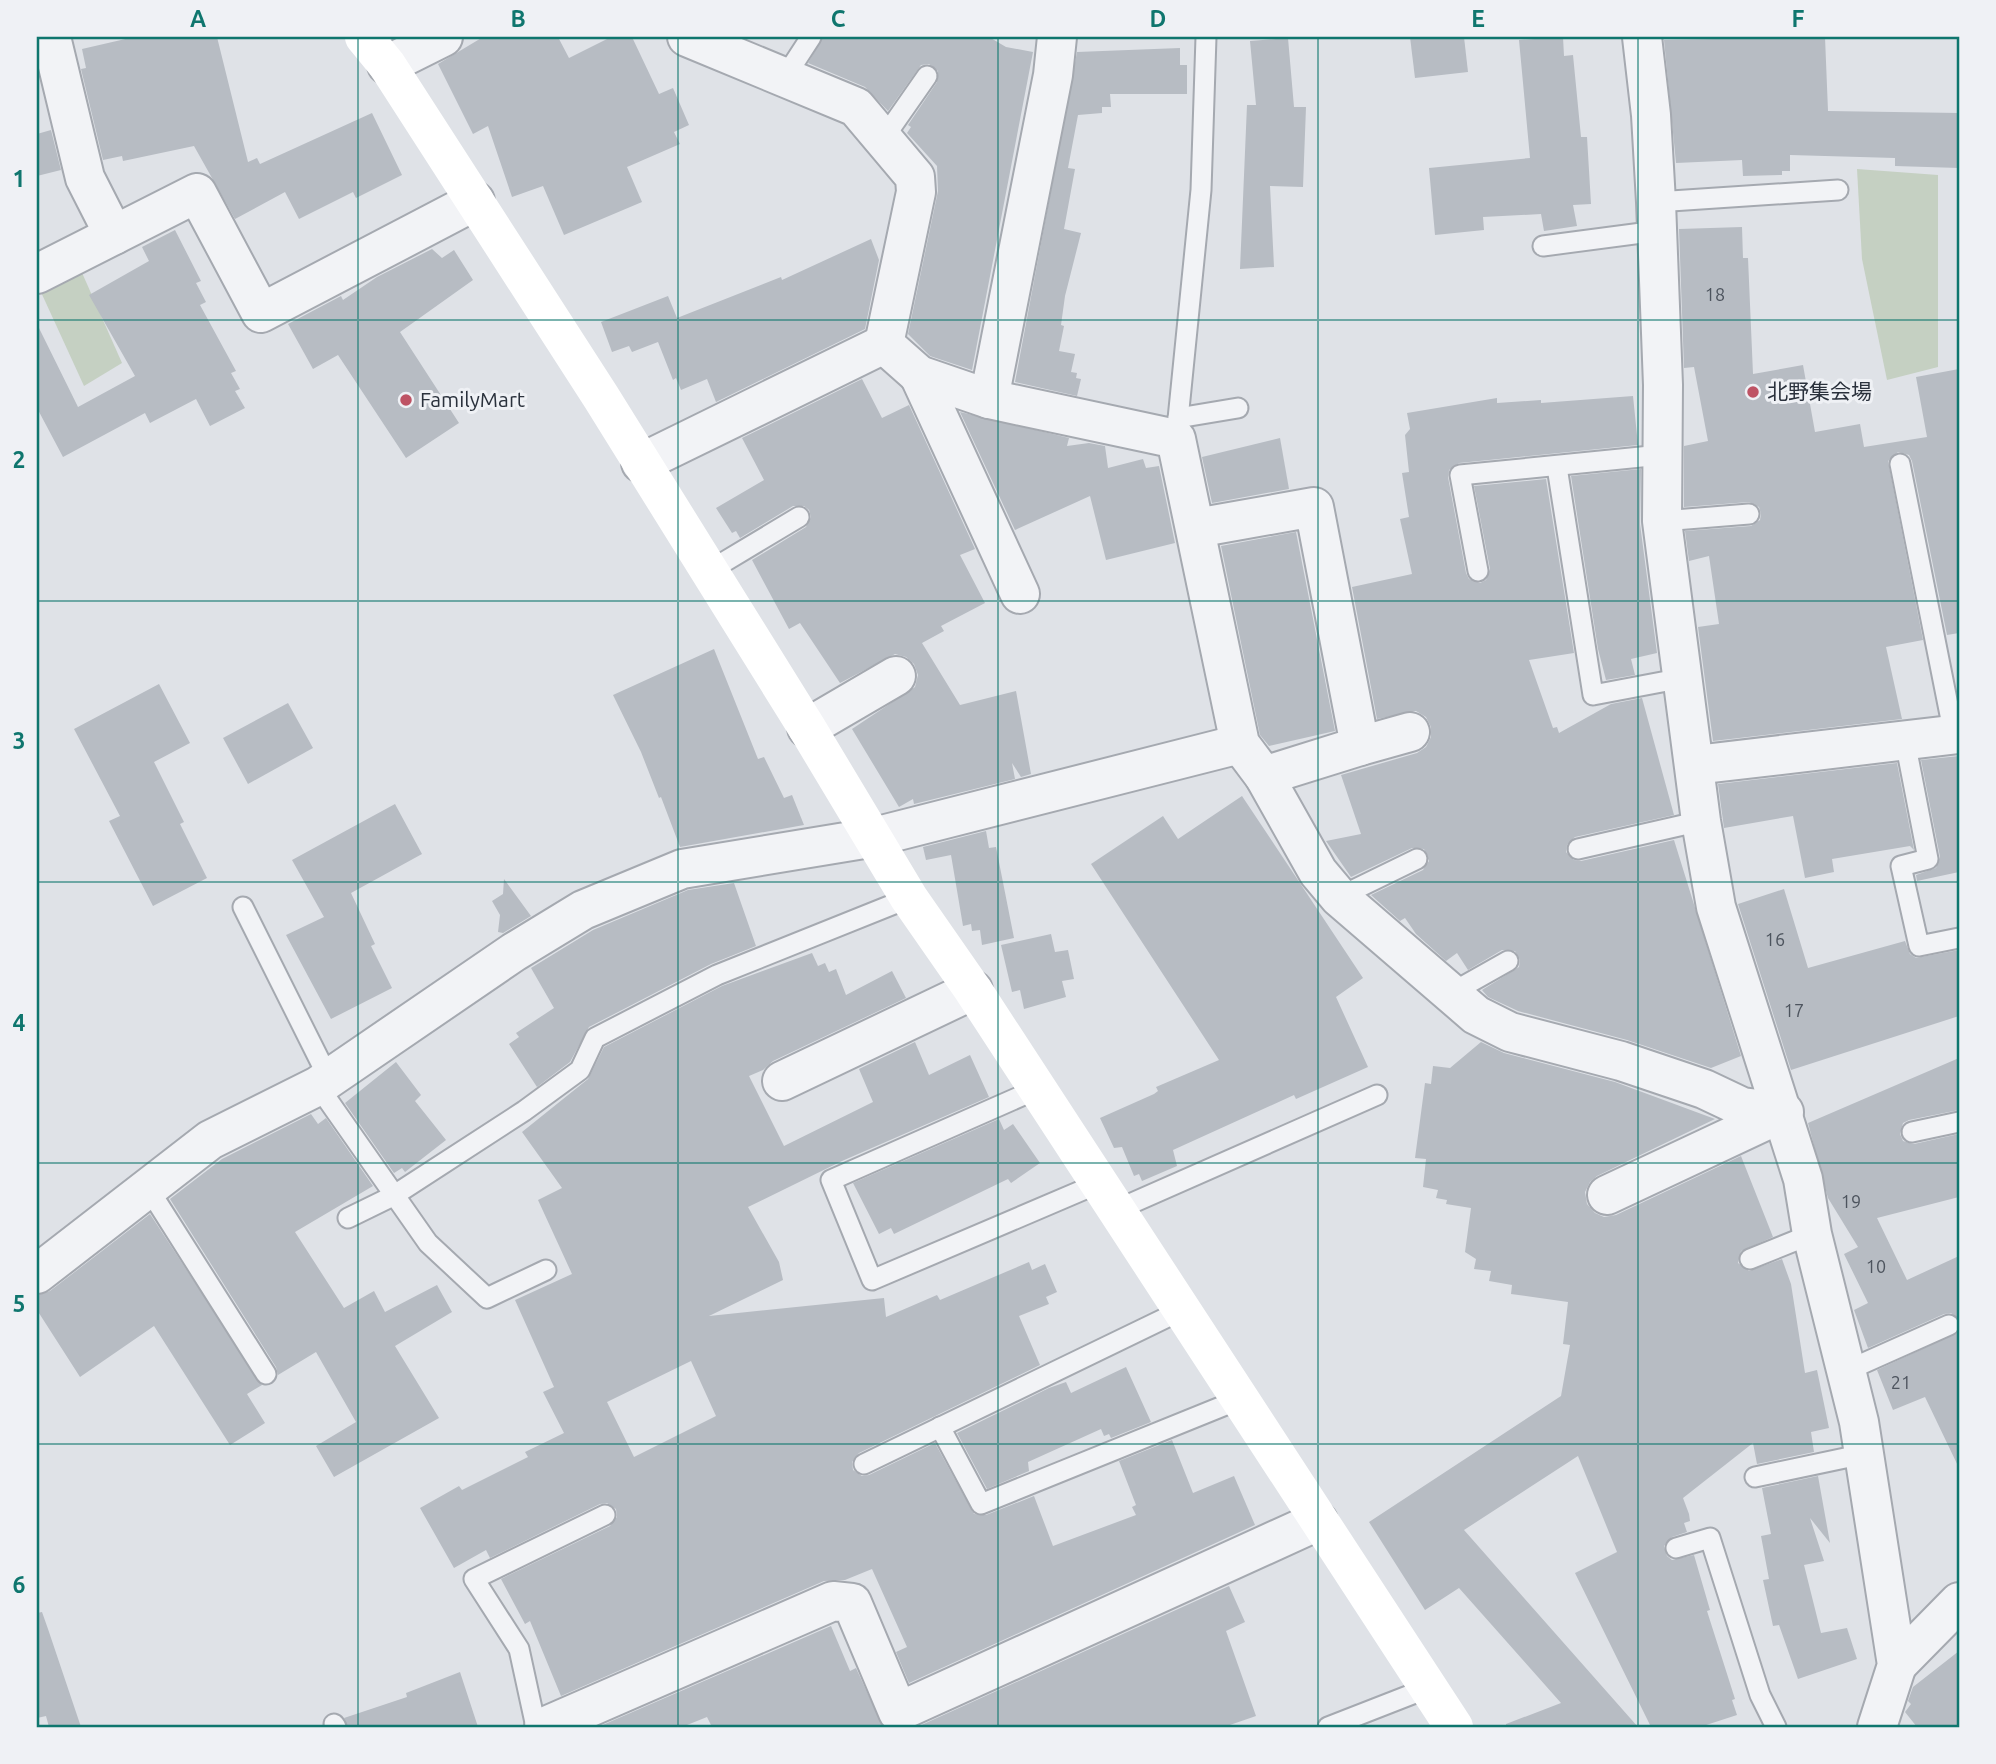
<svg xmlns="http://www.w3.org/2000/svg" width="1996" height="1764" font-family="Ubuntu,'Noto Sans JP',sans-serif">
<rect width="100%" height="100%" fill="#dfe2e7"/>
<g fill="#c5d0c2">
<path d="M1857 169 1938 175V367L1887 380 1862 259Z"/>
<path d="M79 266 122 363 84 386 40 290Z"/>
</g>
<g fill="#b7bcc3" fill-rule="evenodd">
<path d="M134 37H217L248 162 257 158 260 164 372 113 402 175 356 198 353 192 299 219 285 192 235 219 194 146 123 161 122 156 103 160 81 69 86 68 82 49Z"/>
<path d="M483 37H558L569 58 611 37H632L659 94 673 88 689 125 674 132 680 144 627 167 642 202 564 235 543 186 512 197 488 126 473 134 438 64Z"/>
<path d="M823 37H989L1006 47 1033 52 972 370 930 356 908 334 938 191 937 166 907 133 911 127 908 125 937 82 938 71 929 64 921 65 888 111 865 87 808 63Z"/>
<path d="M1410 37H1464L1468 72 1415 78Z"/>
<path d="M1563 37 1564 56 1573 55 1581 137H1587L1591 204 1573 205 1577 226 1544 231 1541 214 1483 217 1484 230 1435 235 1429 168 1530 158 1519 40Z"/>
<path d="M1825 37 1828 111 1959 113V168L1895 166V158L1790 155V171H1782V175L1743 176 1742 160 1676 163 1664 40Z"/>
<path d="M1288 38 1294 107H1306L1303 187 1270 186 1274 267 1240 269 1247 105H1256L1250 41Z"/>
<path d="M1180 48V65H1187V94H1110L1111 107H1102V113L1078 115 1068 168 1075 169 1064 229 1081 233 1065 296 1061 325 1064 326 1059 351 1075 354 1071 372 1077 373 1076 378 1081 379 1077 396 1015 382 1077 52Z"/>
<path d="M51 130 61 170 37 176V134Z"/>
<path d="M1742 227 1743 258H1748L1753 374 1803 365 1815 432 1860 424 1864 447 1927 437 1916 377 1959 369V633L1947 635 1912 461 1909 455 1898 452 1888 461 1923 640 1886 647 1902 719 1713 741 1698 627 1719 624 1709 556 1689 561 1685 531 1751 526 1760 520 1761 514 1759 507 1749 502 1684 507V446L1708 441 1694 367 1684 368 1679 229Z"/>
<path d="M175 230 201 281 196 283 206 302 200 305 236 371 231 373 240 389 235 391 245 408 210 426 196 399 150 423 145 413 63 457 37 408V324L78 407 135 376 89 295 149 261 142 247Z"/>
<path d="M871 239 879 260 865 329 716 402 707 379 681 390 676 378 673 380 658 342 632 352 629 346 612 352 601 322 668 296 677 318 781 277 782 280Z"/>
<path d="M432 249 442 258 454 250 473 280 400 332 459 423 406 458 338 355 313 369 288 324 341 296 343 300 377 277Z"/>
<path d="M862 379 882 418 909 405 975 549 960 555 985 603 941 626 944 631 922 643 960 705 1016 691 1031 774 1021 777 1012 763 1015 779 914 804 913 799 899 807 852 729 915 687 918 675 914 664 906 657 895 654 840 683 800 623 789 629 752 560 806 527 811 517 809 510 804 506H793L740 538 736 531 732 533 716 508 764 480 742 438Z"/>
<path d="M1633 396 1638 445 1459 463 1449 470 1448 477 1466 573 1469 579 1480 583 1486 580 1490 569 1474 486 1546 479 1574 653 1529 660 1553 728 1557 727 1559 733 1611 704 1642 698 1674 815 1575 837 1567 845 1566 852 1574 860 1581 861 1674 840 1741 1056 1711 1068 1627 1040 1518 1011 1488 997 1482 990 1519 967 1520 960 1515 951 1502 950 1468 970 1457 953 1446 961 1416 934 1405 918 1400 921 1371 895 1423 870 1429 861 1424 849 1412 848 1351 877 1326 841 1361 834 1341 775 1417 753 1426 747 1431 737V727L1426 717 1416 711 1377 719 1352 587 1412 574 1400 519 1409 517 1402 473 1409 472 1405 435 1410 429 1407 413 1497 398V403L1541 400V403Z"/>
<path d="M960 412 1069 438 1067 446 1089 443 1105 446 1108 468 1143 459 1146 468 1159 466 1175 543 1106 560 1090 496 1015 530Z"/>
<path d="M1280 438 1289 489 1212 503 1202 457Z"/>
<path d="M1641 469 1640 524 1657 653 1631 659 1635 675 1606 680 1598 649 1571 476Z"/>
<path d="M1296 532 1335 731 1269 746 1260 735 1221 546Z"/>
<path d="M714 649 758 759 764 757 784 798 792 795 804 825 680 847 661 797 659 798 641 752 613 695Z"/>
<path d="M159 684 190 743 154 762 184 822 180 824 207 878 153 906 109 821 120 816 74 729Z"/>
<path d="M288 703 313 748 248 784 223 738Z"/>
<path d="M1959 756V872L1917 881 1916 875 1936 868 1940 857 1921 760Z"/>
<path d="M1897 763 1914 850 1910 846 1832 859 1834 872 1805 878 1793 816 1724 828 1718 784Z"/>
<path d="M1242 796 1363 978 1336 997 1368 1067 1296 1099 1294 1095 1173 1150 1177 1166 1142 1181 1139 1174 1134 1176 1122 1147 1114 1148 1100 1118 1154 1094 1158 1091 1156 1087 1219 1060 1091 864 1163 816 1178 839Z"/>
<path d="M395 804 422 854 351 893 375 944 371 946 392 988 331 1019 286 935 324 917 292 860Z"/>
<path d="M986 831 989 848 996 847 1014 938 982 945 980 930 972 931 971 924 963 926 951 855 926 860 923 847Z"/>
<path d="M504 879 531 916 503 933 498 932 500 915 492 901 503 894Z"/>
<path d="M734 883 756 946 711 964 589 1027 570 1062 537 1087 509 1044 519 1037 516 1033 554 1008 531 968 593 930 688 890Z"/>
<path d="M1784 889 1808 968 1905 941 1910 954 1916 958 1959 950V1016L1791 1070 1738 904Z"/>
<path d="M1051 934 1055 952 1068 950 1074 979 1062 981 1066 997 1024 1009 1020 990 1012 992 1001 945Z"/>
<path d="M812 953 818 966 825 963 829 972 836 969 846 995 892 971 906 998 773 1061 763 1070 749 1076 784 1146 873 1102 859 1069 915 1042 929 1075 970 1055 989 1097 842 1161 748 1207 779 1262 783 1280 709 1316 884 1298 886 1317 937 1295 940 1300 1029 1262 1032 1270 1045 1264 1057 1292 1046 1297 1049 1304 1019 1316 1040 1365 859 1453 852 1462 853 1470 862 1476 869 1475 935 1443 974 1514 986 1515 1034 1496 1053 1546 1136 1515 1132 1507 1136 1505 1119 1461 1172 1440 1193 1493 1234 1476 1255 1525 909 1683 896 1652 907 1647 872 1569 845 1580 824 1581 561 1696 530 1621 525 1624 501 1579 610 1526 617 1517 616 1509 607 1503 600 1504 490 1558 486 1550 454 1568 420 1508 459 1486 462 1490 528 1457 525 1452 564 1433 543 1392 554 1387 515 1300 572 1274 538 1200 562 1188 522 1132 588 1079 604 1047 722 986ZM691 1361 716 1416 634 1457 607 1402Z"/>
<path d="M1481 1042 1504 1053 1615 1082 1715 1119 1597 1176 1590 1182 1585 1192 1587 1204 1595 1213 1604 1217 1616 1215 1741 1156 1773 1237 1741 1251 1738 1263 1749 1271 1782 1259 1791 1284 1805 1373 1817 1370 1829 1428 1811 1432 1814 1452 1757 1464 1753 1443 1683 1498 1689 1514 1690 1521 1684 1523 1687 1532 1672 1537 1664 1546 1667 1556 1672 1560 1694 1555 1710 1610 1707 1611 1735 1699 1732 1700 1737 1715 1700 1727H1651L1575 1573 1617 1552 1578 1456 1464 1530 1638 1727H1506V1724L1561 1703 1459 1588 1425 1610 1369 1522 1561 1396 1570 1345 1563 1344 1568 1302 1511 1294 1512 1285 1489 1281 1491 1271 1474 1269 1476 1259 1465 1252 1471 1208 1446 1204 1447 1200 1436 1198 1438 1190 1423 1187 1426 1159 1415 1158 1425 1083 1431 1084 1433 1066 1450 1068Z"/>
<path d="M1959 1058V1110L1909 1120 1903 1123 1900 1134 1903 1141 1914 1144 1959 1134V1197L1877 1218 1907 1280 1959 1256V1319L1951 1313 1944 1314 1868 1348 1854 1310 1868 1303 1844 1254 1858 1247 1828 1198 1808 1123Z"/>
<path d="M396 1062 421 1095 415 1101 446 1140 405 1172 402 1168 394 1173 345 1103Z"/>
<path d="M311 1114 318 1124 326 1118 373 1186 295 1232 344 1308 374 1291 385 1312 437 1285 452 1312 395 1346 439 1418 334 1477 316 1446 356 1422 316 1352 278 1375 276 1367 170 1199 222 1159Z"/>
<path d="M999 1119 1004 1130 1013 1124 1040 1163 1011 1183 1008 1179 894 1234 891 1228 879 1234 853 1183Z"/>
<path d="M150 1214 262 1385 247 1394 265 1423 230 1445 154 1326 80 1377 37 1310V1295L50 1291Z"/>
<path d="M1959 1332V1468L1925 1397 1893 1410 1877 1370Z"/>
<path d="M1126 1367 1151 1422 1111 1438 1109 1434 1104 1436 1101 1429 1028 1462 1029 1471 987 1489 957 1433 1049 1388 1066 1382 1071 1393Z"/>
<path d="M1818 1476 1830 1543 1810 1518 1824 1561 1804 1565 1821 1633 1847 1628 1857 1659 1798 1679 1779 1625 1773 1626 1763 1580 1769 1579 1761 1536 1771 1534 1762 1488Z"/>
<path d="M1229 1586 1245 1622 1226 1631 1256 1716 1224 1727H917Z"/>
<path d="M42 1612 48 1629 81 1727H49L46 1716 37 1718V1613Z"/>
<path d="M831 1626 850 1671 856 1668 883 1727H712L707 1717 682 1727H598Z"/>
<path d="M1959 1651V1727H1917L1905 1712 1911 1704 1908 1701 1913 1687Z"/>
<path d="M460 1672 478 1727H348L344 1718 407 1697 406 1693Z"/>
</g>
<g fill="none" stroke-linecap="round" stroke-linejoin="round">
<defs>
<g id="lane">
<path d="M785 77 811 37"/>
<path d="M883 139 927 76"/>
<path d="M1656 202 1838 190"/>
<path d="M1543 246 1657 231"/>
<path d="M1178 418 1238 408"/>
<path d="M1176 439 1201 190 1206 37"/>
<path d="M1900 464 1954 735"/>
<path d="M1557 467 1593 695 1683 678"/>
<path d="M1662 521 1749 514"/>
<path d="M709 571 799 517"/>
<path d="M1478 571 1460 475 1661 455"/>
<path d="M1905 741 1928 859 1901 866 1919 946 1959 938"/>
<path d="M1578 849 1701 821"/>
<path d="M1339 897 1417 859"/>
<path d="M243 907 329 1079"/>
<path d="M1453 992 1508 961"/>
<path d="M318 1086 428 1243 487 1298 546 1270"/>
<path d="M1035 1090 831 1180 872 1280 1097 1184"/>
<path d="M1912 1132 1959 1122"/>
<path d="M148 1188 266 1374"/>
<path d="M1114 1211 1377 1095"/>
<path d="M348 1218 393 1196 524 1111 580 1070 595 1038 717 975 909 898"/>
<path d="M1750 1259 1812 1234"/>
<path d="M1846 1371 1949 1325"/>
<path d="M940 1427 981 1504 1238 1400"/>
<path d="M864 1464 1180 1311"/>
<path d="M1755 1477 1864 1454"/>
<path d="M1676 1548 1710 1538 1760 1695 1776 1727"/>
<path d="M334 1724 336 1727"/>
<path d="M536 1727 519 1649 474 1579 605 1515"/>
<path d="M1328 1727 1428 1688"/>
</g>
<g id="street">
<path d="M51 37 85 178 114 235"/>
<path d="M687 37 856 107 915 177 916 192 884 344"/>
<path d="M1642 37 1651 115 1656 202 1663 385 1662 521 1701 821 1716 907 1803 1179 1812 1234 1859 1422 1897 1665 1877 1727"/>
<path d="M387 65 443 37"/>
<path d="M37 274 197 193 261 313 475 201"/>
<path d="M919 375 1020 594"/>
<path d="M989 399 1053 75 1057 37"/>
<path d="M641 463 884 344 919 375 989 399 1176 439 1240 744 1264 776 1318 872 1339 897 1476 1015 1510 1032 1621 1061 1704 1089 1742 1107 1784 1112 1607 1195"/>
<path d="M1196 528 1314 507 1360 746 1264 776"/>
<path d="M807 728 896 676"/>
<path d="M1360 746 1410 732"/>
<path d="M1695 765 1959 734"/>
<path d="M782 1081 973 990"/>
<path d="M37 1274 210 1140 318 1086 514 952 583 910 682 869 870 838 1240 744"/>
<path d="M1897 1665 1959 1602"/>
<path d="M544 1727 833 1601 852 1603 898 1712 1318 1521"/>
</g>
</defs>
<use href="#lane" stroke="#a5a9b0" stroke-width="23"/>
<use href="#street" stroke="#a5a9b0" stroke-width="42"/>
<use href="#lane" stroke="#f2f3f6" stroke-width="19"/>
<use href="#street" stroke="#f2f3f6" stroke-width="38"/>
<path stroke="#fff" stroke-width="38" d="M364 37 387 65 601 397 807 728 909 898 973 990 1454 1727"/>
</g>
<path fill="none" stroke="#0f766e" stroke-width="2" stroke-opacity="0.55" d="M358 37V1727M678 37V1727M998 37V1727M1318 37V1727M1638 37V1727M37 320H1959M37 601H1959M37 882H1959M37 1163H1959M37 1444H1959"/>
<g fill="#be5364" stroke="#eff1f5" stroke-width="2.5">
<circle cx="1753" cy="392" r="7"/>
<circle cx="406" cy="400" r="7"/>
</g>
<g text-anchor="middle" stroke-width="6" stroke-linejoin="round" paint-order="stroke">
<g font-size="18" fill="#4d545e">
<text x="1715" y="301">18</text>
<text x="1775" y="946">16</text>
<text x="1794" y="1017">17</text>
<text x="1851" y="1208">19</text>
<text x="1876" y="1273">10</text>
<text x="1901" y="1389">21</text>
</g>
<g font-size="21" fill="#2a313c" stroke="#eff1f5" text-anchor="start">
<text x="1767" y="399">北野集会場</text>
<text x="420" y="407">FamilyMart</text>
</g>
</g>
<rect width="1996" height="1764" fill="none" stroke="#eff1f5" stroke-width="77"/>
<rect x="38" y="38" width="1920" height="1688" fill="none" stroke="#0f766e" stroke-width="2.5"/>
<g font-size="23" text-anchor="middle" font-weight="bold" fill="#0f766e">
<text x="198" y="27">A</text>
<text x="518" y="27">B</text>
<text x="838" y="27">C</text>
<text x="1158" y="27">D</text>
<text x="1478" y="27">E</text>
<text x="1798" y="27">F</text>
<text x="19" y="187">1</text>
<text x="19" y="468">2</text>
<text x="19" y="749">3</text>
<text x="19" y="1031">4</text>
<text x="19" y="1312">5</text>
<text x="19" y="1593">6</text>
</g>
</svg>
